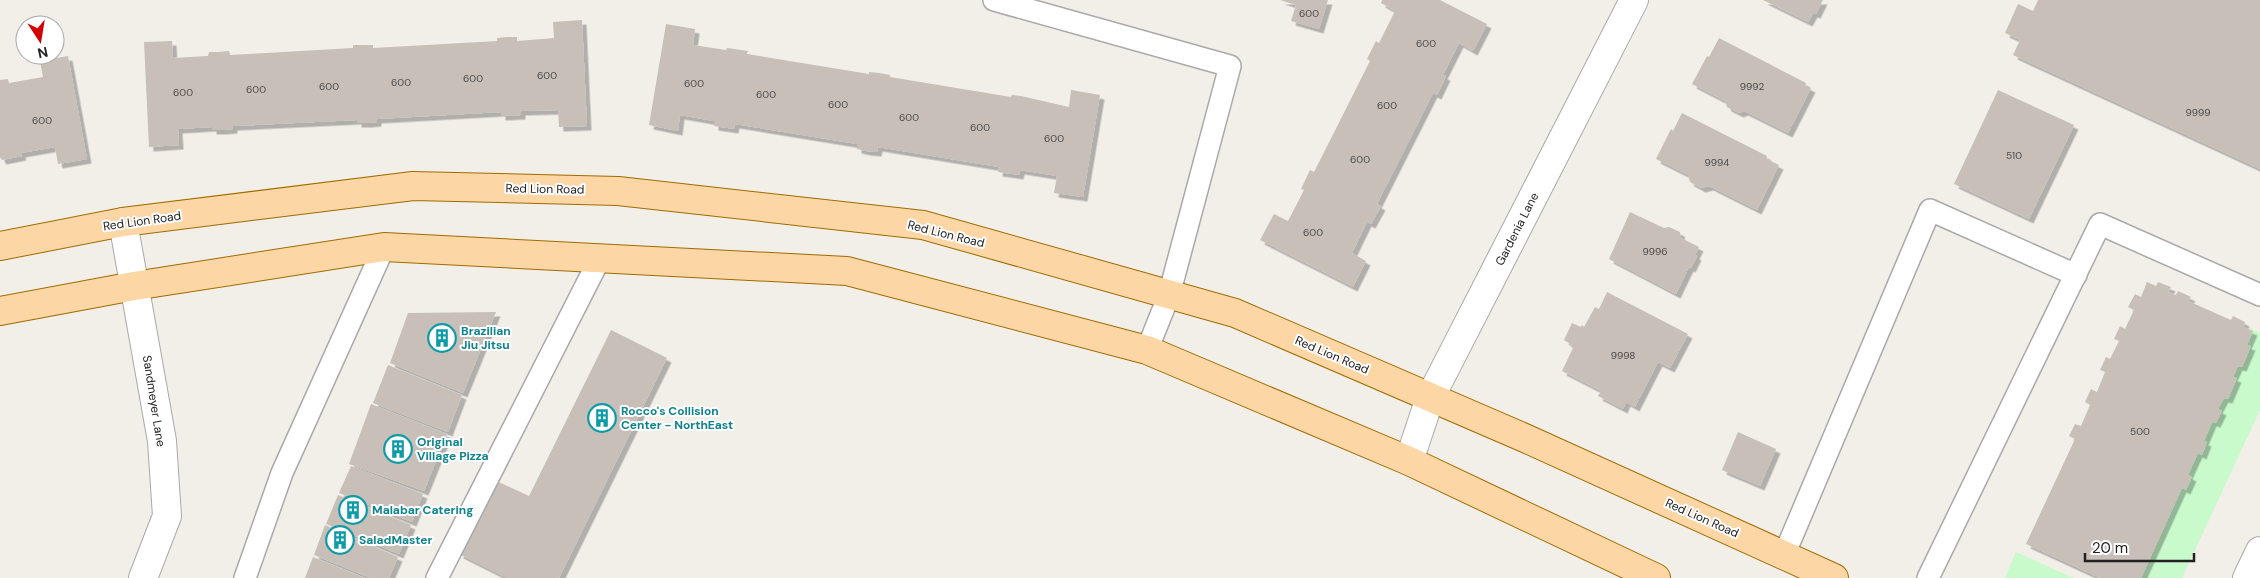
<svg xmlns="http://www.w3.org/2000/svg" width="2260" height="578" font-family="'DM Sans',sans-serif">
<defs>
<filter id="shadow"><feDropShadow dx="4.5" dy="4.5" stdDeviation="0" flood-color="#0004"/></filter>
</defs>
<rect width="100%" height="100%" fill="#f2efe9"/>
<g fill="#c8facc">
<path d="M2250 328 2260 333V410L2182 578H2137Z"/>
<path d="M2016 552 2074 578H2005Z"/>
</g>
<g fill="#c7bfb8" filter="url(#shadow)">
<path d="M1280 0H1328L1319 29 1291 21 1296 5Z"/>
<path d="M1382 0H1440L1487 24 1473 51 1459 43 1443 75 1446 76 1437 95 1433 93 1377 204 1381 206 1371 224 1367 222 1352 253 1366 261 1353 287 1260 240 1274 214 1288 221 1304 190 1301 189 1310 170 1314 172 1370 61 1367 59 1376 41 1379 43 1395 11 1381 3Z"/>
<path d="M1763 0H1823L1816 14 1813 13 1808 22Z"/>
<path d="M2038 0H2260V169L2013 55 2020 40 2005 33 2018 4 2033 11Z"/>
<path d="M582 20 587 126 559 127 558 110 521 111V115L501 116V112L377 119V122L367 123H357V120L233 126V129L222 130H212V127L178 129 179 145 149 147 144 42 172 41 173 58 208 56 209 52H218L229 51 230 55 353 48V45H373V48L497 41V38L507 37H517V41L554 38 553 22Z"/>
<path d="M666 24 695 29 693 45 726 50 727 48 748 51 747 54 869 74V72L879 73 890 75V77L1011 97 1012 95 1021 96 1069 107 1071 90 1100 95 1083 197 1054 193 1057 176 1020 170 1019 175 998 172 999 167 878 147 877 152 866 151 857 149V144L735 124 734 129 714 126V121L680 115 678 131 649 125Z"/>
<path d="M1719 38 1806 83 1805 85 1811 88 1788 133 1744 111 1739 113 1727 107 1725 101 1692 84 1707 56 1709 57Z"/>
<path d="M68 56 87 159 58 164 55 147 21 153 22 156 2 160 0 157V80L8 79 9 83 43 77 40 61Z"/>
<path d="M1998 90 2074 125 2029 219 1954 184Z"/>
<path d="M1682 113 1767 156 1766 159 1779 165 1757 210 1709 186 1701 188 1690 182 1688 175 1656 159 1671 129 1673 131Z"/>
<path d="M1630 212 1664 228 1669 227 1680 232 1681 238 1699 247 1695 255 1697 256 1691 268 1689 267 1676 294 1609 259Z"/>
<path d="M2147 282 2156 286 2158 282 2171 287 2168 292 2176 295 2178 291 2191 297 2188 301 2231 320 2233 316 2245 322 2243 327 2253 331 2247 345 2251 346 2242 367 2238 366 2233 377 2237 378 2228 399 2224 398 2218 409 2222 411 2216 423 2212 422 2204 441 2207 442 2202 455 2198 453 2188 475 2192 477 2186 490 2182 488 2141 578H2100L2026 544 2075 439 2069 436 2075 424 2081 426 2090 405 2085 402 2091 389 2097 392 2105 372 2100 370 2106 357 2110 359 2119 341 2114 339 2120 326 2125 329 2134 310 2128 307 2135 294 2141 297Z"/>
<path d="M1607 292 1688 334 1670 368 1658 362 1635 407 1626 402 1623 409 1598 396 1601 391 1562 371 1573 348 1571 347 1572 345 1564 340 1572 323 1581 327 1582 325 1584 327 1595 307 1599 309Z"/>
<path d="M496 312 463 393 390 363 408 313Z"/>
<path d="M611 330 667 358 559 578H507L459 554 492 479 529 496Z"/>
<path d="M388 365 462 395 448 432 373 403Z"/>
<path d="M371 404 447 434 424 491 349 464Z"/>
<path d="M1738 432 1776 449 1760 486 1722 470Z"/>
<path d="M351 466 423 494 412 522 339 493Z"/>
<path d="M338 495 411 525 399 554 326 524Z"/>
<path d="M325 525 398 557 389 578H371L314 555Z"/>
<path d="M313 557 365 578H305Z"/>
</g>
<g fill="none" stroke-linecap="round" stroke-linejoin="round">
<defs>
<g id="lane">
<path d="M994 0 1230 66 1169 295 1147 350"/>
<path d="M1784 555 1930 210 2076 275"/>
<path d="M245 578 282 473 384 247"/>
<path d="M437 578 600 258"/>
<path d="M1928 578 2100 224 2260 295"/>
</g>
<g id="street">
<path d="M123 222 162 441 167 516 143 578"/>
<path d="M1409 461 1430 398 1634 0"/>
<path d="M2247 578 2260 551"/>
</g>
<g id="primary">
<path d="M0 246 123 222 413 186 618 191 923 225 1235 313 1527 439 1834 578"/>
<path d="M0 311 134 286 384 247 847 271 1147 350 1409 461 1656 578"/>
</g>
</defs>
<use href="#lane" stroke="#a9a9a9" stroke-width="24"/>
<use href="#street" stroke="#a9a9a9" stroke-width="30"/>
<use href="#primary" stroke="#a06b00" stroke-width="30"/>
<use href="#lane" stroke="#fff" stroke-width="21"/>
<use href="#street" stroke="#fff" stroke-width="28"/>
<use href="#primary" stroke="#fcd6a4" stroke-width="28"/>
</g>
<defs>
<symbol id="building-ring" viewBox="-11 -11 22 22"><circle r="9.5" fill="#fff" stroke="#0f9aa8" stroke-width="1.5"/><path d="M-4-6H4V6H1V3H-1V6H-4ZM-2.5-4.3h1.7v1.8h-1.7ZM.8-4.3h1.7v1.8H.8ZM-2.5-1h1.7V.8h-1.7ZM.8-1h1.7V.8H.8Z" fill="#0f9aa8"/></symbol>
</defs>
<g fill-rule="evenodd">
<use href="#building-ring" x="426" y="322" width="32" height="32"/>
<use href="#building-ring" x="586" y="402" width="32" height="32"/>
<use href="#building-ring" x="382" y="433" width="32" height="32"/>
<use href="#building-ring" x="337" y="494" width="32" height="32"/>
<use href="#building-ring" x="324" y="524" width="32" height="32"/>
</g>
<g text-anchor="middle" stroke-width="4" stroke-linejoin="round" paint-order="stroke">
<g font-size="10" fill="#4b4948">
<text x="1309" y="17">600</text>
<text x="1426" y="47">600</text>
<text x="547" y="79">600</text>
<text x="473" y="82">600</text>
<text x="401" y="86">600</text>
<text x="694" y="87">600</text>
<text x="329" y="90">600</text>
<text x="1752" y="90">9992</text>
<text x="256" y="93">600</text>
<text x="183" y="96">600</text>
<text x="766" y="98">600</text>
<text x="838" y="108">600</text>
<text x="1387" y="109">600</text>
<text x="2198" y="116">9999</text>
<text x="909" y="121">600</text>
<text x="42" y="124">600</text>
<text x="980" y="131">600</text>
<text x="1054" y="142">600</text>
<text x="2014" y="159">510</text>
<text x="1360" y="163">600</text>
<text x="1717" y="166">9994</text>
<text x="1313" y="236">600</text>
<text x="1655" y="255">9996</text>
<text x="1623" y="359">9998</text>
<text x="2140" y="435">500</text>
</g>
<g font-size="12" fill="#222" stroke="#fff">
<text transform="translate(545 189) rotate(1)" y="4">Red Lion Road</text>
<text transform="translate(142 221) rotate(-8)" y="4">Red Lion Road</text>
<text transform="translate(1517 229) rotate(-63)" y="4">Gardenia Lane</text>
<text transform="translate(946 234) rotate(14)" y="4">Red Lion Road</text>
<text transform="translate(1332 355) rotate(23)" y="4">Red Lion Road</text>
<text transform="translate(154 401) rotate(81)" y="4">Sandmeyer Lane</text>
<text transform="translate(1702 518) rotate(24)" y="4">Red Lion Road</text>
</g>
<g font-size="12" font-weight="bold" fill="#0d838f" stroke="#fff" text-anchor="start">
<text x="461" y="335">Brazilian<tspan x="461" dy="14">Jiu Jitsu</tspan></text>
<text x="621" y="415">Rocco's Collision<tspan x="621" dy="14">Center - NorthEast</tspan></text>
<text x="417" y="446">Original<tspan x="417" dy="14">Village Pizza</tspan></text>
<text x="372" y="514">Malabar Catering</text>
<text x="359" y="544">SaladMaster</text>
</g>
</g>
<g transform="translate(40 40) rotate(168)"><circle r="24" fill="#ffffff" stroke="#a7a7a7"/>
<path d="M0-4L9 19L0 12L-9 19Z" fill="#d40000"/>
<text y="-8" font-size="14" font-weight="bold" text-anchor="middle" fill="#222222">N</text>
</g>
<path d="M2085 553v8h109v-8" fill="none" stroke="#222222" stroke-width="2.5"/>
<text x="2092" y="553" font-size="15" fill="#222222" stroke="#ffffff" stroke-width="4" paint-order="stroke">20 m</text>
</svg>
